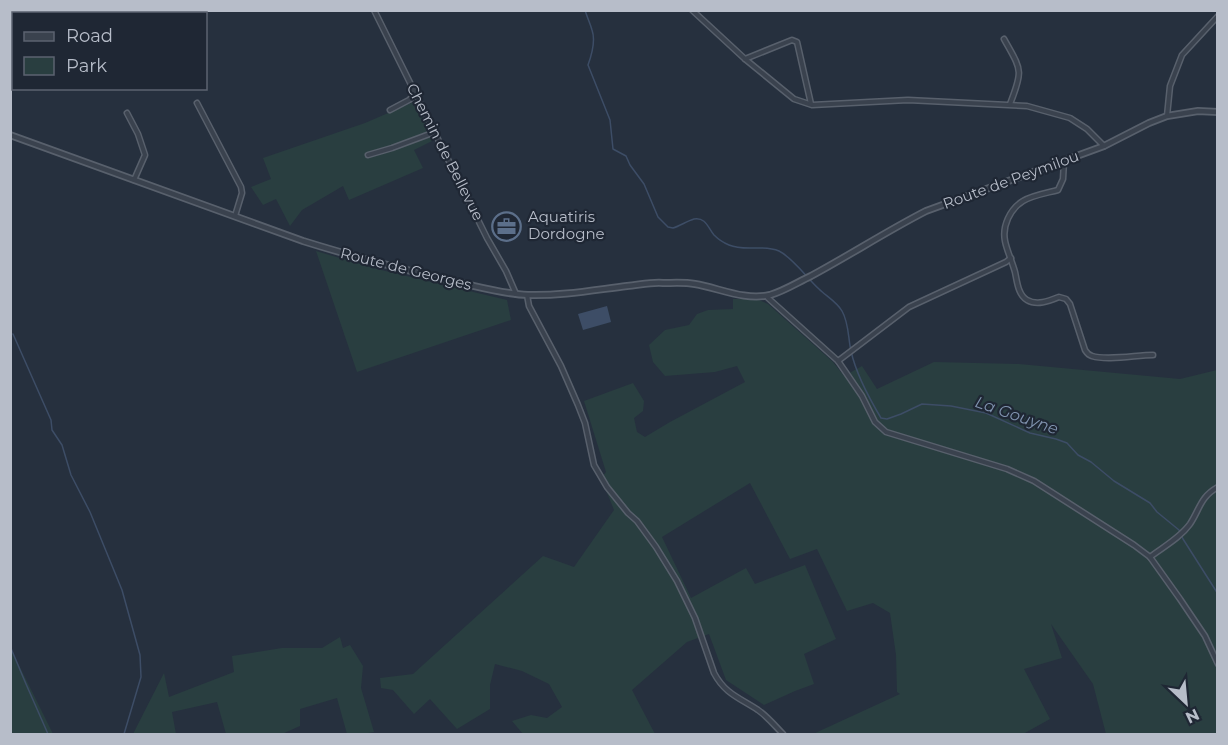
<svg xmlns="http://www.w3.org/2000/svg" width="1228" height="745" font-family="Montserrat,sans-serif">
<rect width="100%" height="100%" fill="#26303e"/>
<g fill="#293e40">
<rect x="11" y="19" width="2" height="56"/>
<path d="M416 101 434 140 414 150 423 168 349 200 343 186 302 210 290 226 276 199 263 205 251 187 271 179 263 158 365 123Z"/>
<path d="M316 251 377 269 507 300 511 320 357 372Z"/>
<path d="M733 299H757L768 304 833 362 844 376 862 366 877 389 934 362 1019 364 1180 379 1217 370V734H1106L1093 684 1051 624 1062 658 1024 669 1050 719 1023 734H813L900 694 897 692 896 655 890 613 873 603 847 611 817 549 790 559 750 483 662 537 691 598 746 568 755 584 805 565 836 639 804 654 814 684 795 691 764 705 726 680 709 634 687 642 632 690 655 734H523L512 721 531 715 547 718 562 707 549 684 522 671 495 664 490 685V709L457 729 430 699 414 714 393 690 381 688 380 678 413 674 543 556 574 567 614 510 601 478 606 472 584 401 633 383 644 401 643 411 634 418 637 432 645 437 670 422 745 382 737 366 715 372 665 376 653 362 649 345 665 330 689 325 697 314 708 310 733 309Z"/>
<path d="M340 637 343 648 350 645 363 666 361 688 374 732 363 734H347L337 698 300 709V726L282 734H226L217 702 172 712 176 734H133L164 673 169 697 234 672 232 656 282 648H322Z"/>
<path d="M10 643 12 651 53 734H13L11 732Z"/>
</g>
<path fill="#3d4d66" d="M607 306 611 322 583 330 578 314Z"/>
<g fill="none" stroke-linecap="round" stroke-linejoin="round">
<g stroke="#3d4d66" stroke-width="1.5">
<path d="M585 10C587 17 590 23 592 30 596 41 592 54 588 65L610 120 613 149 626 156 630 165 644 184 658 217 668 227 673 228C680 226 687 221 694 219 706 217 708 228 714 235 718 239 724 243 729 245 745 252 763 244 779 251 793 258 807 278 819 289 826 296 837 302 842 311 849 323 848 338 851 351 856 374 869 398 881 418L887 419 901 414 922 404 951 406 986 413 1030 433 1056 439 1067 443 1078 455 1091 462 1114 481 1150 503 1157 512 1179 530 1183 539 1218 594"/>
<path d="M13 334 51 420 52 430 62 445 71 475 90 512 122 590 140 655 141 677 124 734"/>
<path d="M10 646 26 684 48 734"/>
</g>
<defs>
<g id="minor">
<path d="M374 10 487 238 506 271 516 294"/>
<path d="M692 10 745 59 794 99 812 105 908 100 1027 106 1070 118 1087 129 1104 146"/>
<path d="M1004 39C1021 70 1024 69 1010 104"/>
<path d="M745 59 792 40 797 42 811 104"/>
<path d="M197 103 241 187 242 193 235 216"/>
<path d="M390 110 409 100 416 94"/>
<path d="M127 113 138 134 145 155 134 180"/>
<path d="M1167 116 1170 86 1182 55 1218 16"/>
<path d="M368 155 392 148 435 132"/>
<path d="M1064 161 1063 179 1058 190C1047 193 1033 195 1023 201 1010 209 1002 226 1005 241 1007 251 1012 261 1015 272 1017 281 1018 295 1027 300 1037 306 1049 301 1059 297L1066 299 1070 304 1085 350C1087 353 1088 355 1092 356 1107 361 1137 355 1153 355"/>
<path d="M527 295 529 306 561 366 578 405 585 423 594 465 607 487 628 513 637 521 656 547 677 581 695 618 714 673C725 694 740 698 758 710 768 717 775 726 783 734"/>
<path d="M767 296 768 298 838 361 862 396 875 422 886 432 1007 469 1034 481 1134 545 1150 557 1180 599 1205 636 1218 664"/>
<path d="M838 361 909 307 1006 262 1011 258"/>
<path d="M1150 557C1163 547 1180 538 1190 524 1200 509 1200 497 1218 487"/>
</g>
<path id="tertiary" d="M10 135 303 241C354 257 405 270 456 282 480 287 503 294 528 295 561 296 594 290 627 286 639 285 651 282 663 283 673 283 684 282 695 284 719 288 745 301 770 295 784 291 798 282 811 276 850 255 887 231 926 211L1104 146 1149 123 1167 116 1198 111 1218 112"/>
</defs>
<use href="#minor" stroke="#58606c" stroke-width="7"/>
<use href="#tertiary" stroke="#58606c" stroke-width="8"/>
<use href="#minor" stroke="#3a424e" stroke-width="4"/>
<use href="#tertiary" stroke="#3a424e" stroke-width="4.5"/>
</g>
<defs>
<symbol id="office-ring" viewBox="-11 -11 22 22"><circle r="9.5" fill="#1f2734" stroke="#5c6f8a" stroke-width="1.5"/><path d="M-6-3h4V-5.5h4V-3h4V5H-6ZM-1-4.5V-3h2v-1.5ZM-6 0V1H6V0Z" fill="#5c6f8a"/></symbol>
</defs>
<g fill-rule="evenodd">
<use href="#office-ring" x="490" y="210" width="33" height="33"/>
</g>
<g text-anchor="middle" stroke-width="4.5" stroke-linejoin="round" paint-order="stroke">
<g font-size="15" fill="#b7bdc9" stroke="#1f2734">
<text transform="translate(445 152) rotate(63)" y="5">Chemin de Bellevue</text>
<text transform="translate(1011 180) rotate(-20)" y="5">Route de Peymilou</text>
<text transform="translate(406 269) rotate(14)" y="5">Route de Georges</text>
</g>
<g font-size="15" fill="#b7bdc9" stroke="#1f2734" text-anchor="start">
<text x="528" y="222">Aquatiris<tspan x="528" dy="17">Dordogne</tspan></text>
</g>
<g font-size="16" font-style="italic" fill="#8093af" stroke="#1f2734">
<text transform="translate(1017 415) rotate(19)" y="6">La Gouyne</text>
</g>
</g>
<rect width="1228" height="745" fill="none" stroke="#b7bdc9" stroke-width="24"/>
<rect x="12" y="12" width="195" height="78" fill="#1f2734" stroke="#5c6370" stroke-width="1.5"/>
<rect x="24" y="32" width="30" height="9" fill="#3a424e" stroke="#5c6370" stroke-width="1.5"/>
<text x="66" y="42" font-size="18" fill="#b7bdc9">Road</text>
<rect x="24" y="57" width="30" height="18" fill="#293e40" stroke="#5c6370" stroke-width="1.5"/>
<text x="66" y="72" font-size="18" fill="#b7bdc9">Park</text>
<g transform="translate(1186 703) rotate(154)" stroke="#1f2734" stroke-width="4.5" paint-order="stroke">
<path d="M0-4.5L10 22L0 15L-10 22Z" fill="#b7bdc9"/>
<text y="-9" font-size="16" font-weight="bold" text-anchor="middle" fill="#b7bdc9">N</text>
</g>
</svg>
